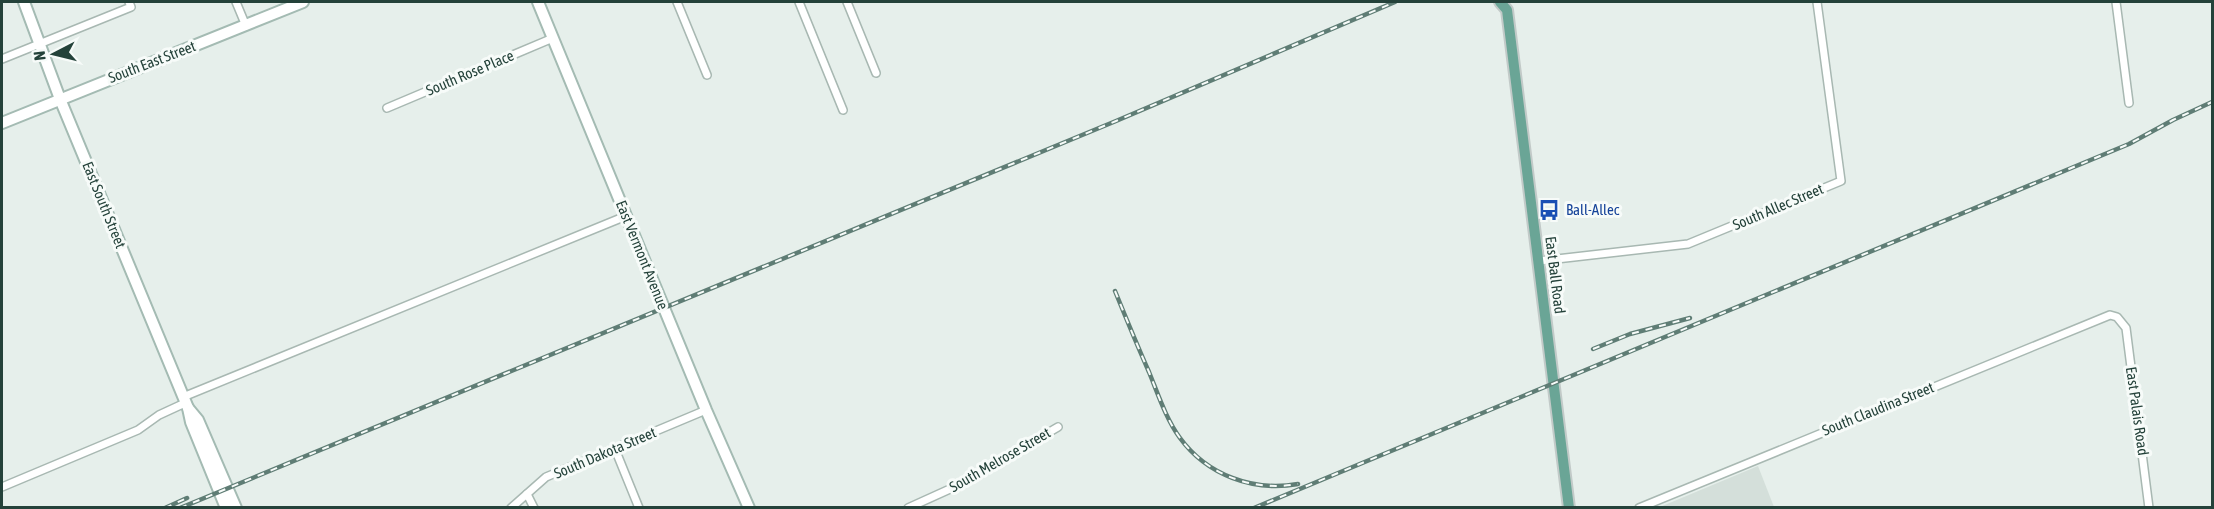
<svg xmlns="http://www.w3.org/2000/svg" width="2214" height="509" font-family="'Asap Condensed',sans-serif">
<rect width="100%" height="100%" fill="#e6efeb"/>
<path fill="#d4dfda" d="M1758 466 1774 507H1660Z"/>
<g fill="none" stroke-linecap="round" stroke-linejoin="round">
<defs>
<g id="street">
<path d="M236 2 246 26"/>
<path d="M677 2 707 75"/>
<path d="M799 2 843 110"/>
<path d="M847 2 876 73"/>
<path d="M2116 2 2129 103"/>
<path d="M2 59 131 7 129 2"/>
<path d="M387 108 553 38"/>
<path d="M1539 261 1688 244 1841 181 1817 2"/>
<path d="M183 397 626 216"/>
<path d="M615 449 639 508"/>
<path d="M2 487 138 430 159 415 185 403"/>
<path d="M527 494 534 508"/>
<path d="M511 508 546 477 706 410"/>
<path d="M908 508 961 484 1058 427"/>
<path d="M1639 508 2110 315 2117 317 2126 328 2149 508"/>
</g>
<g id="secondary">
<path d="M24 2 60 99 188 408 191 422 226 508"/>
<path d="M538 2 706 410 749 508"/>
<path d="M2 123 303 2"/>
<path d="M188 408 198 420 236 508"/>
</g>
<path id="primary" d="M1500 2 1507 10 1569 508"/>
</defs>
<use href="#street" stroke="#a8b8b2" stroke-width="10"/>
<use href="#secondary" stroke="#a4bbb3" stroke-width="14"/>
<use href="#primary" stroke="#c2cac8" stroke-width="14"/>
<use href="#street" stroke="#fff" stroke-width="7"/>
<use href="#secondary" stroke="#fff" stroke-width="10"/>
<use href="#primary" stroke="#6aa596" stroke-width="10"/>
<defs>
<g id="rail">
<path d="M1115 291C1126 318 1137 345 1149 372 1158 394 1166 419 1180 438 1207 475 1253 492 1298 484"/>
<path d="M1593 349 1630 334 1690 318"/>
<path d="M165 508 187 498"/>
<path d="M180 508 1116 121 1395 2"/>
<path d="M1254 508 2129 144 2173 120 2212 102"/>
</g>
</defs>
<use href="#rail" stroke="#5f7d75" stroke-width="4.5"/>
<use href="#rail" stroke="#f7fbf9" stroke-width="2" stroke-dasharray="7" stroke-linecap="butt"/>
</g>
<defs>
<symbol id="bus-bare" viewBox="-9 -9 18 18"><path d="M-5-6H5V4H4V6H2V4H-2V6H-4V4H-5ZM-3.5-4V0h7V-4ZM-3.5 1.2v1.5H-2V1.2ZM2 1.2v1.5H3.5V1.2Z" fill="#1a4fb4" stroke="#f7fbf9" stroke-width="2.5" paint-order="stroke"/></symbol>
</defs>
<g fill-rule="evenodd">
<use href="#bus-bare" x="1534" y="195" width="30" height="30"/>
</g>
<g text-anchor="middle" stroke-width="6" stroke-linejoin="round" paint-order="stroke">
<g font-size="15" fill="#24423a" stroke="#f7fbf9">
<text transform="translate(152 62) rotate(-21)" y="5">South East Street</text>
<text transform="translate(470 73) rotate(-23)" y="5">South Rose Place</text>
<text transform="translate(104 205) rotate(68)" y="5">East South Street</text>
<text transform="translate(1778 207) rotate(-23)" y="5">South Allec Street</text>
<text transform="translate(642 255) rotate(68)" y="5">East Vermont Avenue</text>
<text transform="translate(1555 275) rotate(83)" y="5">East Ball Road</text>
<text transform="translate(1878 409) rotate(-22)" y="5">South Claudina Street</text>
<text transform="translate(2137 411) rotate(82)" y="5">East Palais Road</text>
<text transform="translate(605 453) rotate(-23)" y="5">South Dakota Street</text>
<text transform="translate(1000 460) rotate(-30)" y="5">South Melrose Street</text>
</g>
<g font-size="15" fill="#164399" stroke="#f7fbf9" text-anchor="start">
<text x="1566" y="215">Ball-Allec</text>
</g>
</g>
<rect width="2214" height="509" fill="none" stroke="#24423a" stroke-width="6"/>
<g transform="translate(54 54) rotate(263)" stroke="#f7fbf9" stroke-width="4.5" paint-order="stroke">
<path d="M0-4.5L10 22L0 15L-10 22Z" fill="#24423a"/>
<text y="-9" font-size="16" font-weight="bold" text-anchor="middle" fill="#24423a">N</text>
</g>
</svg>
